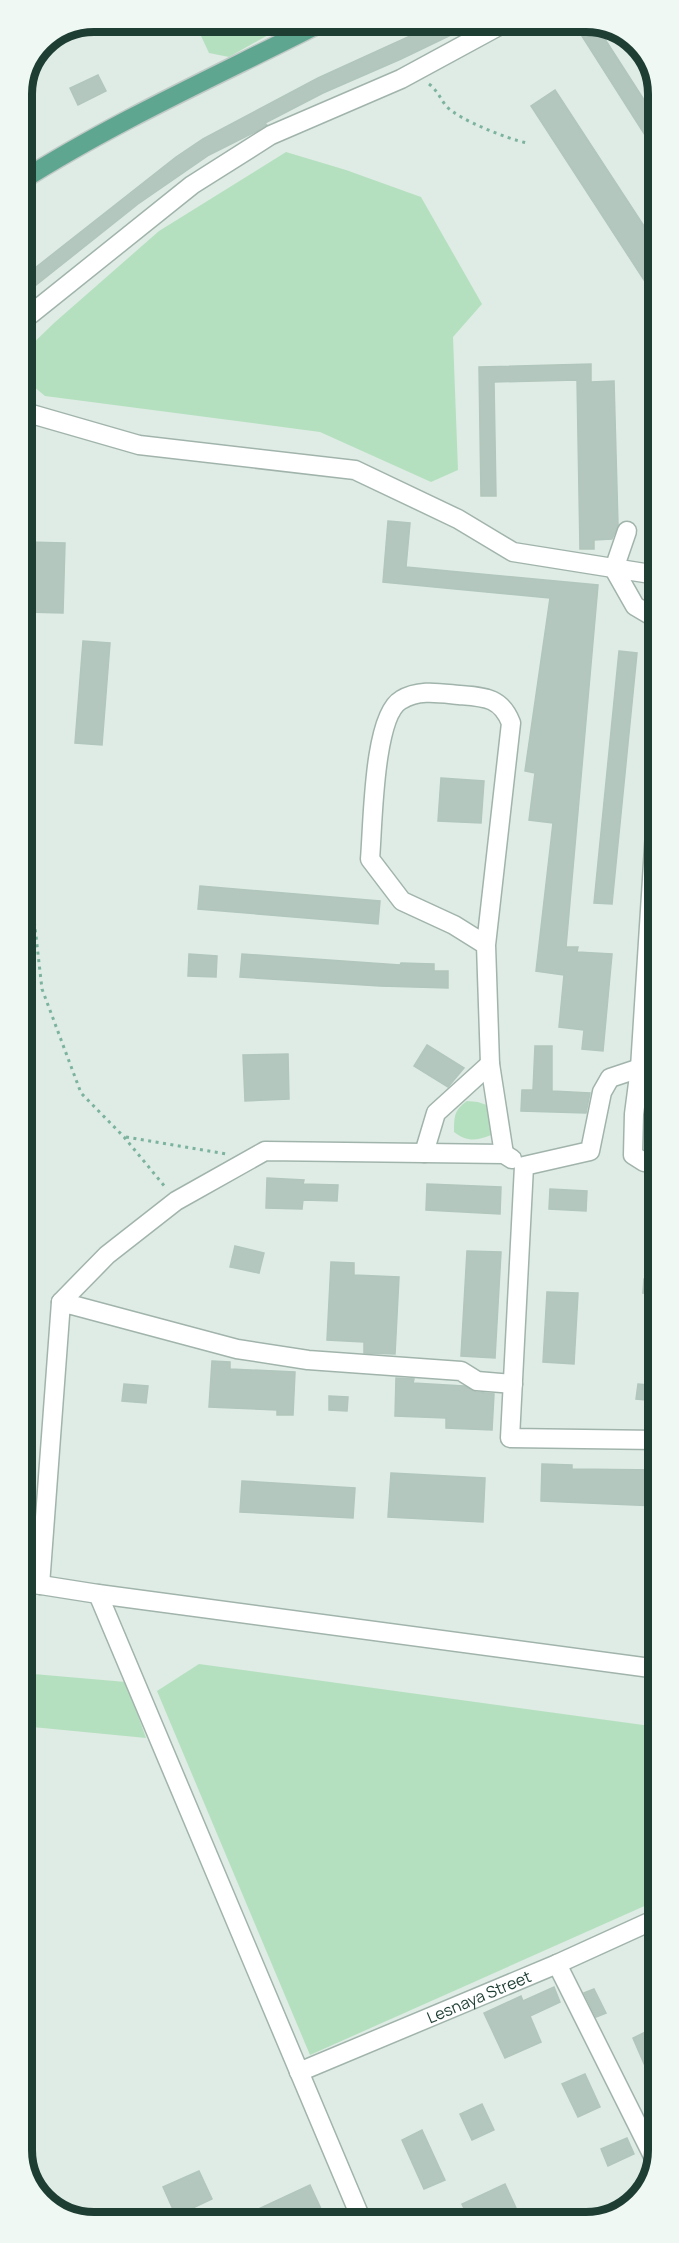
<svg xmlns="http://www.w3.org/2000/svg" width="679" height="2243" font-family="Manrope,sans-serif">
<rect width="100%" height="100%" fill="#dfece5"/>
<g fill="#b5e0bf">
<path d="M194 21H223L228 29 243 21H293L229 57 209 53Z"/>
<path d="M286 152 346 170 421 197 482 304 453 337 458 470 431 482 320 432 45 396 21 376V355L54 323 159 231Z"/>
<path d="M467 1101 478 1102 492 1107 496 1126 491 1135C476 1141 467 1142 454 1132 454 1117 454 1110 467 1101Z"/>
<path d="M199 1664 658 1727V1900L310 2055 157 1691Z"/>
<path d="M22 1673 126 1682 146 1738 22 1726Z"/>
</g>
<g fill="#b4c7be" stroke="#b1c6bc" stroke-width="1.5">
<path d="M443 21H480L401 59 323 93 265 123 267 125 257 131 209 155 138 204 21 297V279L176 157 203 139 318 78Z"/>
<path d="M573 22H594L657 120V154Z"/>
<path d="M98 75 106 91 78 105 70 88Z"/>
<path d="M555 90 657 246V300L531 106Z"/>
<path d="M591 364V382L614 381 618 525 612 539 594 540V549H580L577 380 494 382 496 496H481L479 367Z"/>
<path d="M388 521 410 523 406 567 598 585 566 947H578L577 952 612 954 603 1051 582 1049 584 1030 559 1027 564 975 536 971 553 823 529 820 535 773 525 771 550 598 383 582Z"/>
<path d="M28 542 65 543 63 613 26 612Z"/>
<path d="M83 641 110 643 102 745 75 743Z"/>
<path d="M619 651 637 653 612 904 594 903Z"/>
<path d="M441 778 484 781 481 823 438 821Z"/>
<path d="M200 886 380 901 378 924 198 909Z"/>
<path d="M189 954 217 956 216 977 188 976Z"/>
<path d="M242 954 400 965 401 963 434 964V971H448V988L380 986 240 977Z"/>
<path d="M427 1045 464 1068 448 1087 414 1066Z"/>
<path d="M535 1046H552V1091L590 1093 586 1113 521 1111 522 1090H533Z"/>
<path d="M288 1054 289 1099 245 1101 243 1055Z"/>
<path d="M267 1178 304 1180 303 1184 338 1185 337 1201 303 1200 302 1209 266 1208Z"/>
<path d="M427 1184 501 1187 500 1214 426 1210Z"/>
<path d="M550 1189 587 1191 586 1211 549 1209Z"/>
<path d="M235 1246 264 1253 259 1273 230 1267Z"/>
<path d="M467 1251 501 1252 495 1358 461 1356Z"/>
<path d="M331 1262 354 1263V1275L399 1277 395 1354 364 1353V1342L327 1340Z"/>
<path d="M644 1279 657 1281V1294L643 1293Z"/>
<path d="M547 1292 578 1293 574 1364 543 1362Z"/>
<path d="M212 1361 230 1362V1369L295 1372 293 1415H277V1410L209 1407Z"/>
<path d="M396 1378 414 1379 413 1383 464 1386 476 1392 494 1394 492 1430 446 1428V1418L395 1416Z"/>
<path d="M124 1384 148 1386 146 1403 122 1401Z"/>
<path d="M638 1384 657 1386V1401L636 1399Z"/>
<path d="M329 1396 348 1397 347 1411 329 1410Z"/>
<path d="M542 1464 572 1465V1469L658 1470 657 1506 541 1501Z"/>
<path d="M391 1473 485 1478 483 1522 388 1517Z"/>
<path d="M242 1481 355 1488 353 1518 240 1512Z"/>
<path d="M554 1987 560 2002 530 2016 541 2042 505 2058 484 2013 521 1996 523 2001Z"/>
<path d="M594 1989 606 2013 596 2017 584 1993Z"/>
<path d="M658 2026V2096L633 2038Z"/>
<path d="M585 2074 600 2107 578 2117 562 2084Z"/>
<path d="M482 2104 494 2130 472 2140 460 2114Z"/>
<path d="M422 2130 445 2180 424 2189 402 2140Z"/>
<path d="M627 2138 634 2154 608 2166 601 2149Z"/>
<path d="M199 2171 212 2199 176 2216 163 2187Z"/>
<path d="M505 2184 522 2221H470L462 2204Z"/>
<path d="M310 2185 323 2213 304 2221H256L252 2212Z"/>
</g>
<g fill="none" stroke-linecap="round" stroke-linejoin="round">
<defs>
<g id="minor">
<path d="M633 39 639 48"/>
<path d="M21 322 192 185 271 135 401 79 508 21"/>
<path d="M21 411 139 445 355 470 458 519 513 552 657 575"/>
<path d="M627 531 614 569 635 606 657 619"/>
<path d="M657 800 640 1068 634 1114 633 1155 644 1162 657 1163"/>
<path d="M486 945 454 925 402 901 370 859C373 826 373 716 401 700 419 689 439 693 459 695 484 697 501 697 511 723L486 945 490 1064 504 1154"/>
<path d="M640 1068 610 1078 602 1092 590 1151 524 1166 510 1438 657 1440"/>
<path d="M424 1153 436 1113 490 1064"/>
<path d="M61 1302 107 1255 176 1201 265 1151 504 1154 512 1159"/>
<path d="M22 1582 98 1594 658 1669"/>
<path d="M40 1585 61 1302 237 1349 308 1360 461 1371 477 1381 513 1384"/>
<path d="M98 1594 362 2221"/>
<path d="M557 1964 655 2160"/>
<path id="s1" d="M299 2072 557 1964 658 1918"/>
</g>
<path id="major" d="M21 181C117 120 223 73 325 21"/>
</defs>
<use href="#minor" stroke="#a1b4ac" stroke-width="21"/>
<use href="#major" stroke="#c0c9c6" stroke-width="21"/>
<g stroke="#7cb39f" stroke-width="3" stroke-dasharray="3 4.5" stroke-linecap="butt">
<path d="M429 84C437 90 440 98 446 106 459 120 508 139 527 143"/>
<path d="M22 780 24 831 42 989 81 1093 124 1137 166 1188"/>
<path d="M126 1137 226 1154"/>
</g>
<use href="#minor" stroke="#fff" stroke-width="18"/>
<use href="#major" stroke="#5fa690" stroke-width="18"/>
</g>
<g text-anchor="middle" stroke-width="5" stroke-linejoin="round" paint-order="stroke">
<g font-size="16" fill="#1e3e34" stroke="#f0f8f3">
<text dy="6" stroke="none"><textPath href="#s1" startOffset="195">Lesnaya Street</textPath></text>
</g>
</g>
<path d="M0 0H679V2243H0ZM94 32H586A62 62 0 0 1 648 94V2150A62 62 0 0 1 586 2212H94A62 62 0 0 1 32 2150V94A62 62 0 0 1 94 32Z" fill="#f0f8f3" fill-rule="evenodd"/>
<path fill="none" stroke="#1e3e34" stroke-width="8" d="M94 32H586A62 62 0 0 1 648 94V2150A62 62 0 0 1 586 2212H94A62 62 0 0 1 32 2150V94A62 62 0 0 1 94 32Z"/>
</svg>
